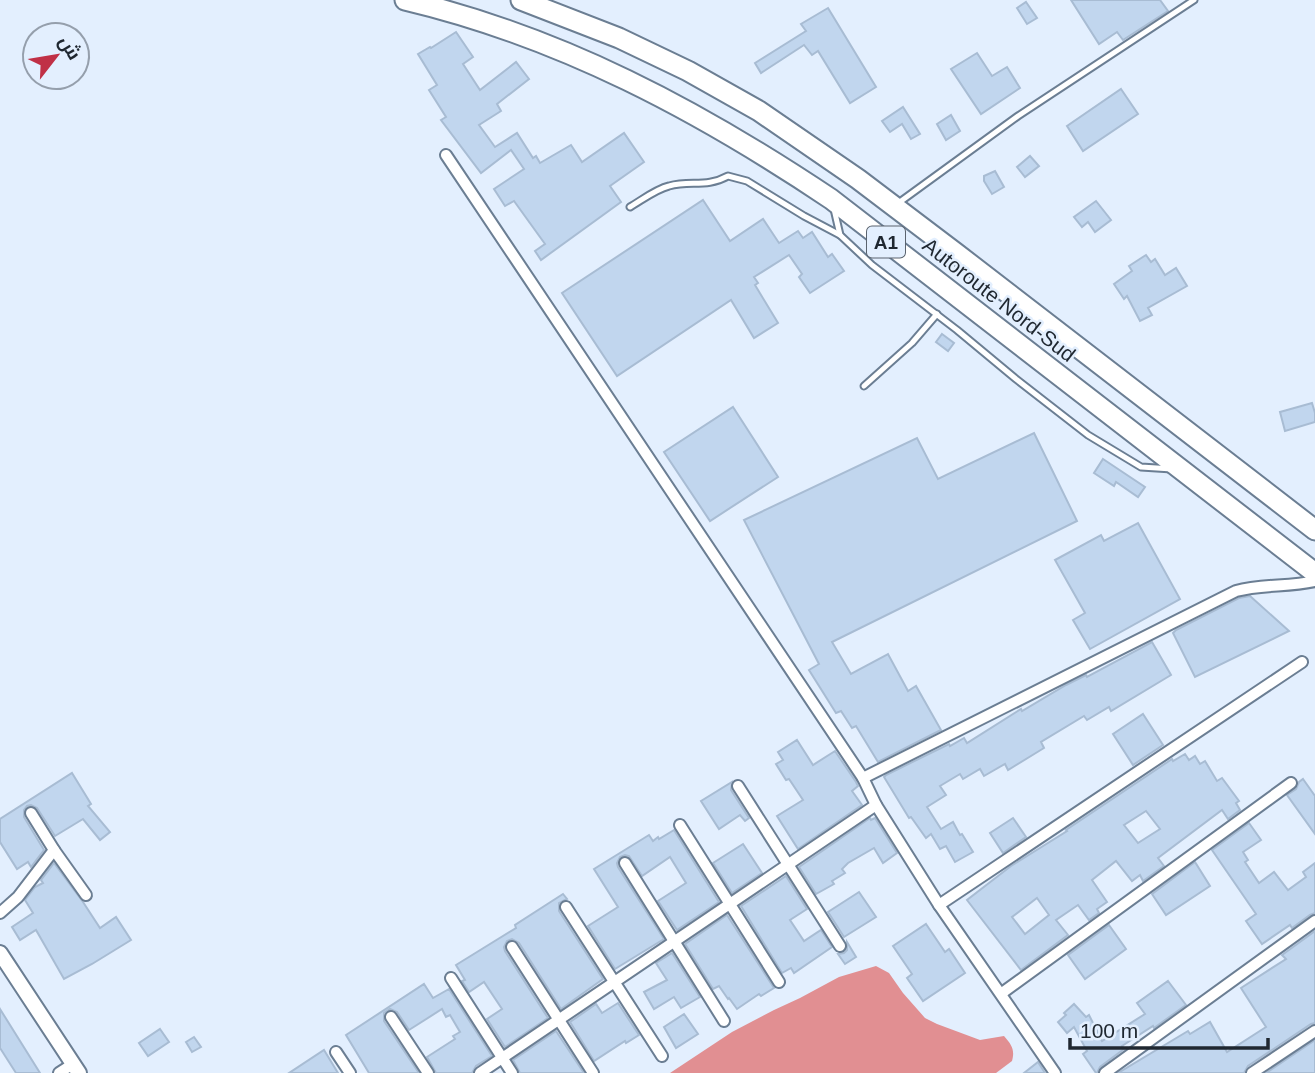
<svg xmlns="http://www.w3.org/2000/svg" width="1315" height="1073" font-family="Arial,Cairo,sans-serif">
<rect width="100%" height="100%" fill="#e3effe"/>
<path fill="#e18f92" d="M876 966 889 973 903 993 925 1018 937 1024 980 1040 1004 1036C1012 1045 1015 1050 1012 1061L996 1073H670L732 1032 774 1010 800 998 839 977Z"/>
<g fill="#c1d6ee" stroke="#a8bcd3" stroke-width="2" fill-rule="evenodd">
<path d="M1071 0H1160L1168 11 1123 40 1117 32 1099 44Z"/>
<path d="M1026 2 1037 18 1027 24 1017 8Z"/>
<path d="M828 8 876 87 850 103 818 51 812 55 804 45 761 73 755 63 806 31 801 24Z"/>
<path d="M456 32 473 57 463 64 480 90 516 62 529 79 497 104 501 111 479 125 495 147 517 133 533 158 536 156 540 163 571 145 582 162 624 133 644 162 610 186 621 202 541 260 535 251 545 244 514 201 505 206 494 189 524 169 511 150 481 173 441 120 446 117 429 90 437 85 418 54 430 47 431 48Z"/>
<path d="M977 53 992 76 1007 67 1020 88 981 114 951 69Z"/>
<path d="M1121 89 1138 114 1083 151 1067 126Z"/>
<path d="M903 107 920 134 911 139 902 124 890 132 882 121Z"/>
<path d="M951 115 960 131 946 140 937 124Z"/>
<path d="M1030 156 1039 166 1025 177 1017 167Z"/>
<path d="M995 171 1004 187 992 194 984 181V176Z"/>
<path d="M703 200 730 241 763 219 779 243 798 231 803 238 812 232 828 257 832 254 844 271 810 293 799 277 802 274 789 255 754 277 758 283 755 285 778 323 754 338 731 300 617 376 562 293Z"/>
<path d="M1096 201 1111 220 1095 232 1088 222 1082 227 1074 217Z"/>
<path d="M1146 255 1151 262 1155 259 1165 275 1176 268 1187 286 1148 308 1152 315 1140 321 1127 296 1124 299 1114 284 1132 271 1129 266Z"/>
<path d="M942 334 954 343 948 351 936 342Z"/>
<path d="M1312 403 1315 413V422L1285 431 1280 412Z"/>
<path d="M733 407 778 477 710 521 664 452Z"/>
<path d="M1034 433 1077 521 832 642 851 674 888 654 908 691 916 686 941 730 878 762 856 726 852 728 841 711 836 713 809 670 819 664 744 520 917 438 938 479Z"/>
<path d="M1103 459 1145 487 1138 497 1116 482 1114 486 1094 473Z"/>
<path d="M1138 523 1180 599 1090 649 1073 620 1085 613 1055 560 1101 535 1104 541Z"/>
<path d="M1250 596 1289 631 1195 677 1173 633 1176 630 1239 598Z"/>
<path d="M1152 642 1171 675 1111 711 1109 707 1087 720 1084 716 1041 742 1044 748 1008 770 1005 764 984 776 980 769 963 779 960 774 940 786 946 795 927 807 941 829 953 822 960 835 962 834 973 852 955 862 946 846 940 849 931 834 926 838 911 817 909 818 884 777 886 775 949 744 950 746 964 738 967 743 1021 709 1022 711 1066 685 1086 675 1087 677Z"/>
<path d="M1143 714 1163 745 1133 765 1113 734Z"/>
<path d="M797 740 813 765 835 751 856 782 858 786 852 791 862 805 798 849 777 816 803 800 789 779 786 780 776 764 783 760 778 752Z"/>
<path d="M1185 754 1189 760 1195 756 1200 764 1205 761 1217 781 1222 778 1239 801 1236 803 1240 810 1228 819 1222 810 1158 858 1164 866 1143 881 1140 875 1132 881 1116 861 1092 880 1107 902 1097 909 1099 913 1089 920 1078 905 1056 920 1068 935 1021 970 967 900 1011 866 1067 831 1066 830 1172 759 1173 761ZM1146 811 1160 829 1138 843 1124 825ZM1037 898 1049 915 1025 934 1012 917Z"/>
<path d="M72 773 91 804 88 806 110 832 100 840 83 819 55 836 37 808 31 805 27 806 24 810V817L44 850 31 867 28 862 17 869 0 842V819Z"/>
<path d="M1303 779 1315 796V834L1287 795 1296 789 1299 782Z"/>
<path d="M732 782 731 790 749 818 745 821 740 815 719 829 701 801Z"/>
<path d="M870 818 871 820 875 818 897 853 883 863 874 848 848 863 842 869 845 873 832 881 834 884 816 894 799 867Z"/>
<path d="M1013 818 1026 837 1003 853 990 833Z"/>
<path d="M1249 823 1261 840 1243 852 1248 860 1245 862 1259 883 1274 872 1288 890 1306 877 1303 872 1315 863V913L1310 915 1292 928 1290 925 1262 944 1246 921 1256 914 1212 850Z"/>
<path d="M674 830 719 902 677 930 658 901 686 883 670 857 642 876 629 856 625 855 620 857 617 863 618 867 664 939 615 969 588 926 618 907 594 869 649 835 653 841 658 837 659 839Z"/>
<path d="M743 844 762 873 732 893 713 863Z"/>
<path d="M1195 862 1210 886 1166 915 1152 894Z"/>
<path d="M54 863 83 902 100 928 116 917 131 940 92 964 64 979 36 930 20 940 12 927 33 913 25 900 35 887 43 883 41 880Z"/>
<path d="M786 876 807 909 790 920 804 941 821 930 832 947 794 973 791 968 782 973 741 906Z"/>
<path d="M859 892 876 917 844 937 828 912Z"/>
<path d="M563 894 567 899 559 903V911L603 979 561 1009 519 943 512 939 507 941 504 947 505 951 548 1018 505 1047 487 1019 502 1009 484 982 469 992 462 981 465 980 456 965 516 928 515 925Z"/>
<path d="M727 915 774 988 761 996 759 994 737 1009 729 998 728 999 719 986 713 989 685 944Z"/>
<path d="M926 924 945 952 949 949 965 973 923 1001 907 978 912 974 893 946Z"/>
<path d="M1109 925 1126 949 1085 979 1068 955Z"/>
<path d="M1315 931V1023L1311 1024 1248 1066 1244 1073H1118L1188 1031 1190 1034 1210 1022 1227 1052 1266 1027 1241 988 1286 959 1282 955Z"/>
<path d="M847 942 856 957 845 964 838 954 844 953 847 950Z"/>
<path d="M672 953 700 997 681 1008 674 997 654 1009 644 992 667 980 656 963Z"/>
<path d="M1168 981 1186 1005 1154 1028 1153 1026 1122 1046 1124 1049 1100 1067 1097 1073H1096L1083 1054 1087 1051 1074 1027 1067 1033 1058 1022 1066 1015 1064 1013 1074 1004 1086 1017 1089 1015 1102 1041 1145 1014 1137 1003Z"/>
<path d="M424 984 433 998 449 989 492 1056 476 1066 472 1073H436L427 1057 455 1039 453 1036 460 1032 450 1015 446 1017 442 1009 409 1030 397 1012 390 1009 384 1013V1021L419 1073H369L346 1035Z"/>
<path d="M618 1003 639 1035 626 1043 625 1041 594 1061 570 1022 596 1004 602 1013Z"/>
<path d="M0 1009 40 1073H16L0 1048Z"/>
<path d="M684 1014 698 1034 676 1048 664 1027Z"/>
<path d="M160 1029 169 1042 148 1056 139 1043Z"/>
<path d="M556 1031 584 1073H520L513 1060Z"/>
<path d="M194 1037 201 1047 192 1052 186 1042Z"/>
<path d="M1315 1040V1073H1266Z"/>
<path d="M324 1050 338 1073H289Z"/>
<path d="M1038 1062 1045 1073H1024Z"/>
</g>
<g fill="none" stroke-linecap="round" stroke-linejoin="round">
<defs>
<g id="service">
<path d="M897 204 1018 116 1194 0"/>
<path d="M630 207C642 200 656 189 669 186 691 180 706 188 728 176L747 181 804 216 840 235"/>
<path d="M834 209 840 235 872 265 957 330 1016 379 1088 435 1141 467 1172 469"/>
<path d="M864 386 912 343 937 314"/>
</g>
<g id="minor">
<path d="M446 155 863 778 876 805 939 905 1055 1073"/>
<path d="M863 778 1236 591C1262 584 1289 587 1315 581"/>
<path d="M738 786 840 946"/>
<path d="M31 813 54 850 86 895"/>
<path d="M680 825 779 982"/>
<path d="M625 863 724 1021"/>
<path d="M939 905 1302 662"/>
<path d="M566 907 662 1056"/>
<path d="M0 913 18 897 54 850"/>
<path d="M512 947 593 1073"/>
<path d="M451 978 512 1073"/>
<path d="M1002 993 1291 783"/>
<path d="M391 1017 428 1073"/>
<path d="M336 1052 350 1073"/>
<path d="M59 1073 73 1064"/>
<path d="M480 1073 876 805"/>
<path d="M1105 1073 1315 921"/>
<path d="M1252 1073 1315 1031"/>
</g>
<path id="secondary" d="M0 953 79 1073"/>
<g id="motorway">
<path d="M405 0C561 37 698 110 831 199L1315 573"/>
<path d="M521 0 619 38 688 71 759 111 858 179 957 254 1315 530"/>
</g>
</defs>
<use href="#service" stroke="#6b7e93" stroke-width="9"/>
<use href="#minor" stroke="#6b7e93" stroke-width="14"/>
<use href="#secondary" stroke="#6b7e93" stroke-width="18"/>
<use href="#motorway" stroke="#6b7e93" stroke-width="23"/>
<use href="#service" stroke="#fff" stroke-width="5"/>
<use href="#minor" stroke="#fff" stroke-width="10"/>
<use href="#secondary" stroke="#fff" stroke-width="14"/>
<use href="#motorway" stroke="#fff" stroke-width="19"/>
</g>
<g text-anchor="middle" stroke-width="5" stroke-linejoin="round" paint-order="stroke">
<rect fill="#e3effe" stroke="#5a636e" stroke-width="2" x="867" y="226.5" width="38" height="31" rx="5"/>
<g font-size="19" font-weight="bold" fill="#1f2730">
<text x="886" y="249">A1</text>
</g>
<g font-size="21" fill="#1f2730" stroke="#e3effe">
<text transform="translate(999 300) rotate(38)" y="7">Autoroute Nord-Sud</text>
</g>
</g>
<g transform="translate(56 56) rotate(59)"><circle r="33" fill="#e3effe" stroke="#959fac" stroke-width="2"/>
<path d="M0-5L12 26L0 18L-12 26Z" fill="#c03046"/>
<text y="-10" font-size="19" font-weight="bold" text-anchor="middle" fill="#1f2730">ش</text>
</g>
<path d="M1070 1038v10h198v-10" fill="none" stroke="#1f2730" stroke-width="3.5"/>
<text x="1080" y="1038" font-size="21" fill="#1f2730" stroke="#e3effe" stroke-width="5" paint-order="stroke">100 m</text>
</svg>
